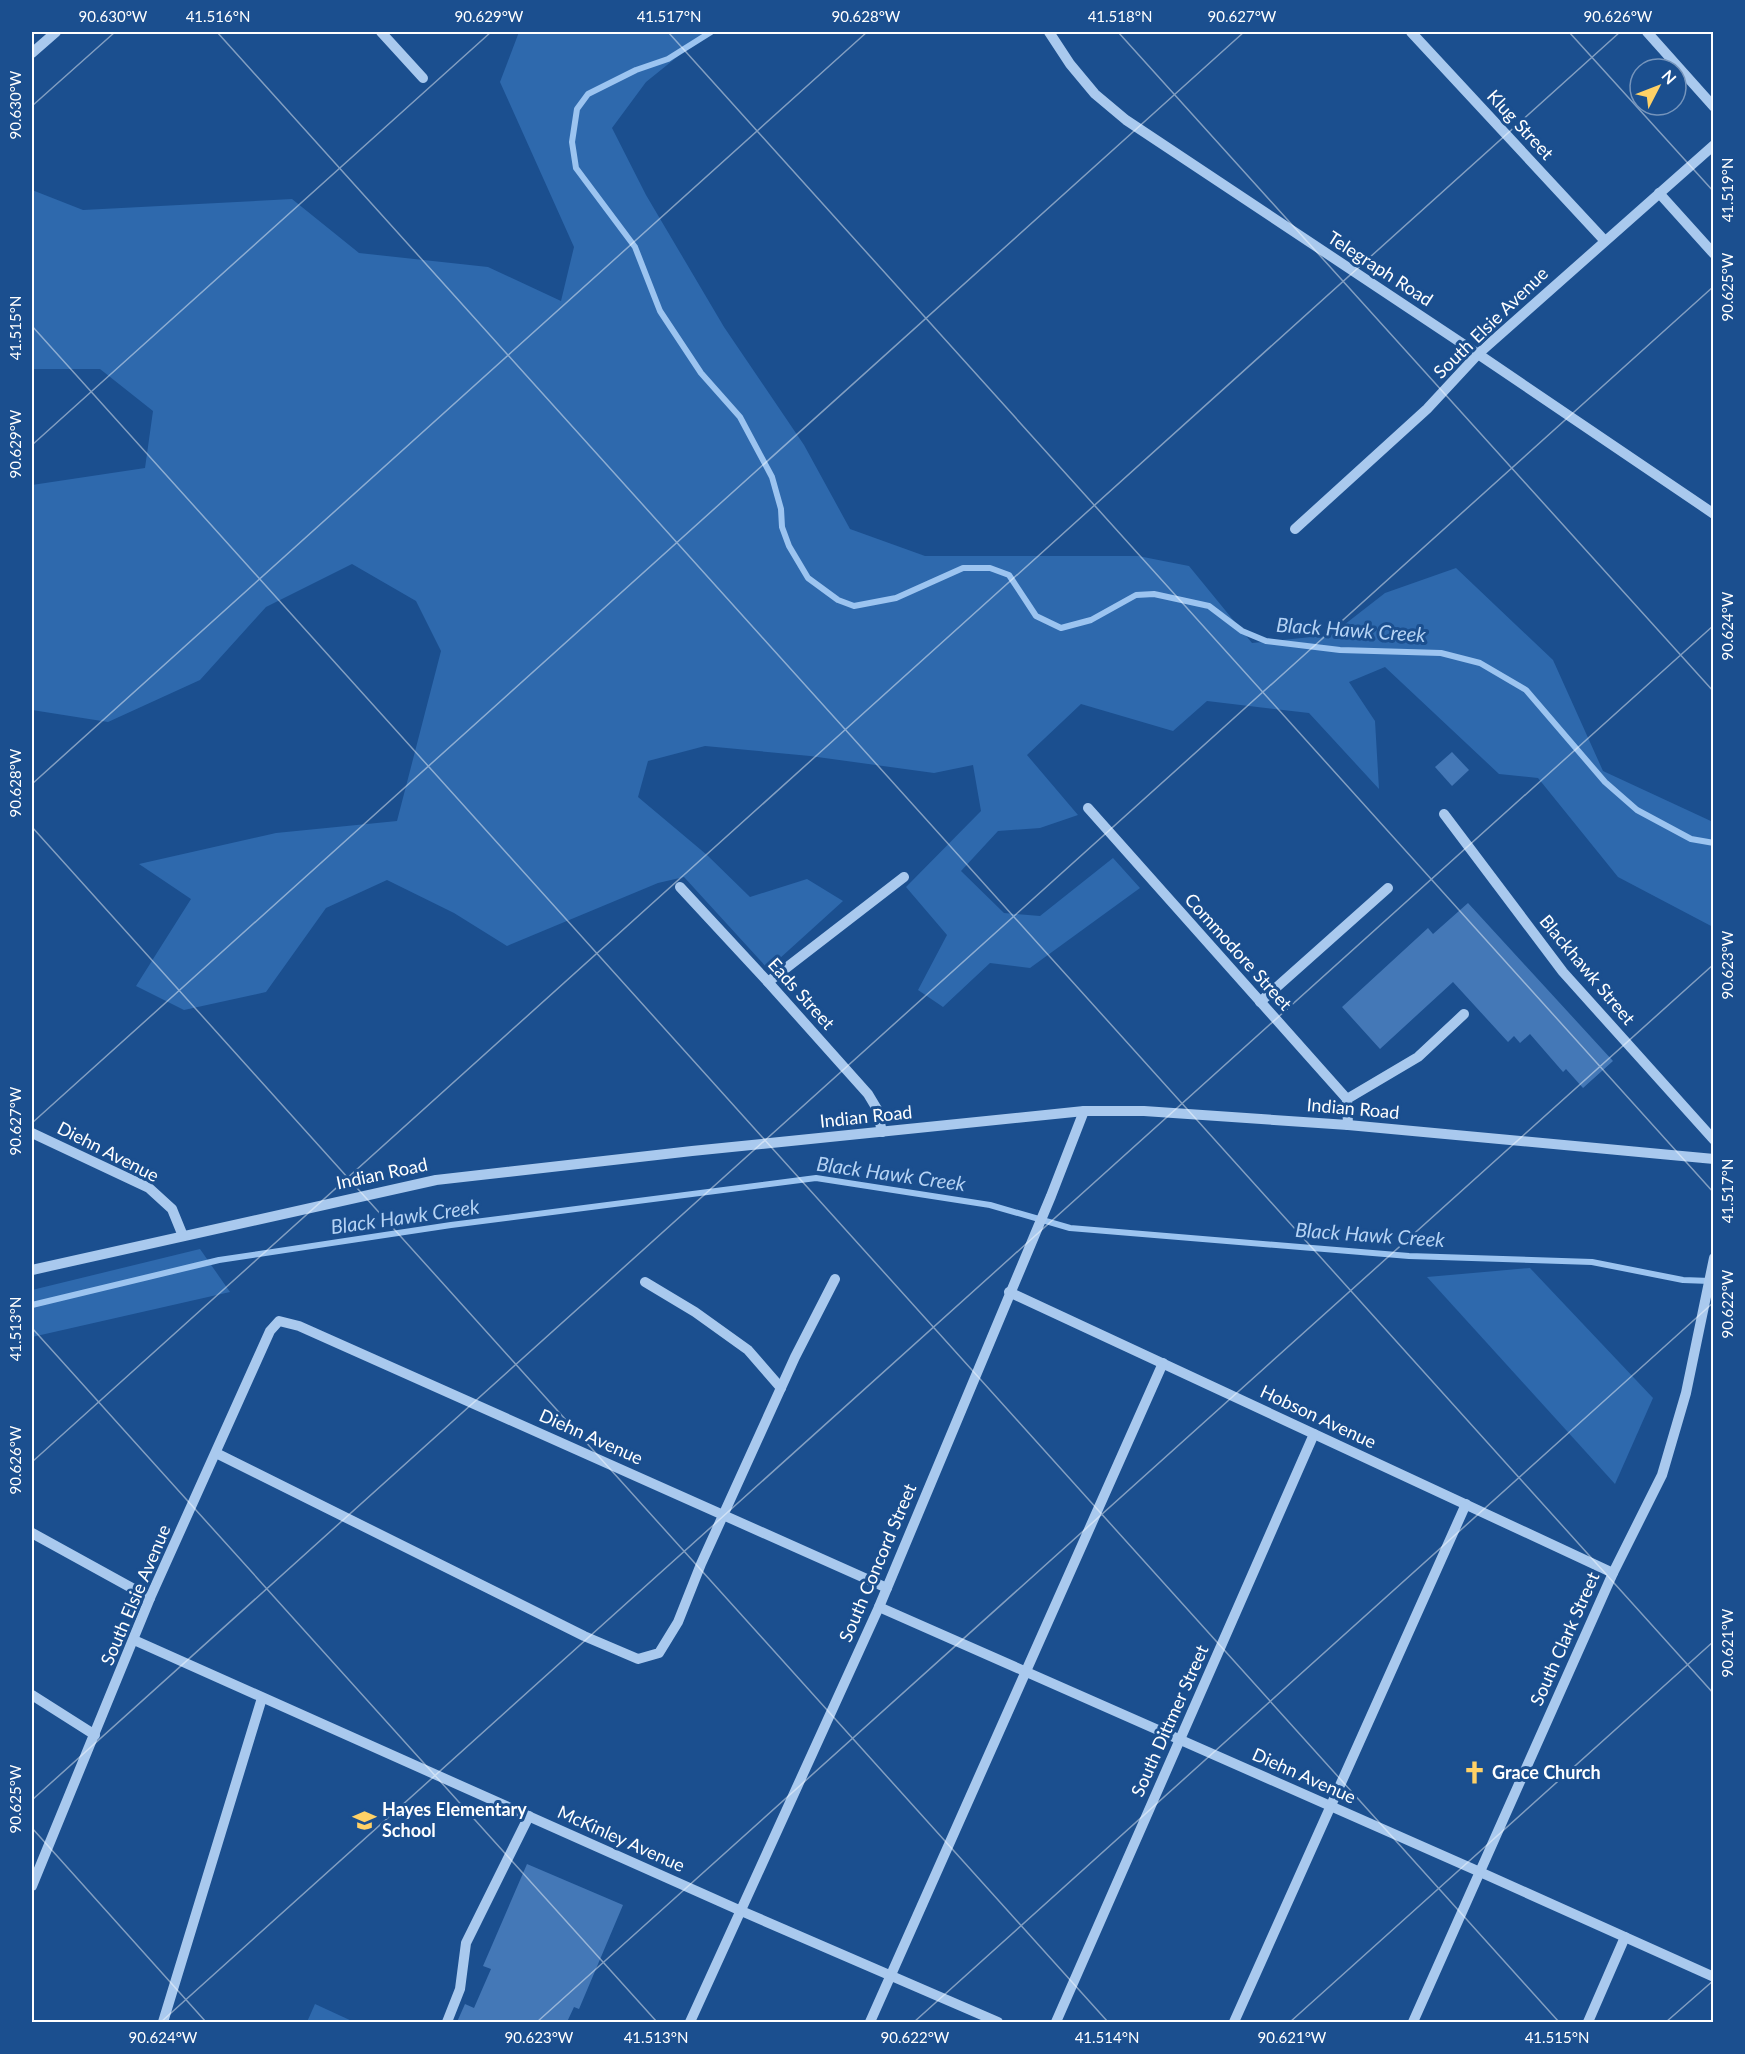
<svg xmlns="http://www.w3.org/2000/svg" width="1745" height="2054" font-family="Lato,sans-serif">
<rect width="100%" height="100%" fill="#1b4f8f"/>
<g fill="#2e69ad">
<path d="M519 32H708L646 82 612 128 646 195 724 327 804 445 850 529 925 556H1138L1189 566 1252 643 1331 635 1385 593 1456 568 1553 660 1603 771 1713 822V927L1618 877 1538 778 1499 774 1385 667 1349 682 1375 721 1379 789 1309 713 1207 701 1173 731 1081 704 1027 755 1078 815 1040 828 998 831 961 871 1004 913 1040 916 1113 858 1140 888 1030 968 990 963 943 1007 918 990 947 935 906 887 981 811 973 765 934 773 810 756 705 746 648 761 638 797 707 855 750 897 807 879 843 901 768 969 684 877 658 883 507 946 454 913 387 880 326 908 266 992 184 1010 136 986 191 899 139 864 276 833 397 821 441 651 416 601 352 564 266 607 200 680 108 722 32 710V485L145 468 153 411 100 369H32V190L83 210 292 199 359 253 488 267 561 301 574 247 500 82Z"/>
<path d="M200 1249 230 1292 32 1337V1290Z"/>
<path d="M1530 1268 1653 1398 1615 1484 1427 1277Z"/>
<path d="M315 2004 354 2022H307Z"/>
</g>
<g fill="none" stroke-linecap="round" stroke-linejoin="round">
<g stroke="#9cc4f0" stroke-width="6">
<path d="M711 32 668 59 636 70 588 94 577 109 572 142 576 168 635 247 660 311 701 373 740 417 772 477 781 509 782 527 789 546 808 578 838 600 854 606 896 598 963 568H990L1009 575 1036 616 1061 628 1091 620 1136 595 1154 594 1209 606 1242 631 1266 641 1340 650 1441 653 1480 663 1526 690 1605 782 1637 810 1691 839 1714 843"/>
<path d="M32 1305 219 1260 451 1225 816 1178 990 1205 1070 1228 1409 1256 1592 1262 1683 1280 1710 1281"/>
</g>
</g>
<g fill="#4478b7">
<path d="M1452 752 1469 770 1452 786 1435 767Z"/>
<path d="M1468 903 1613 1061 1583 1088 1566 1069 1563 1072 1530 1034 1520 1043 1514 1036 1508 1042 1453 982 1380 1049 1342 1007 1428 928 1433 934Z"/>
<path d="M527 1864 623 1905 579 2009 574 2007 567 2022H457L465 2004 474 2008 491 1969 483 1966Z"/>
</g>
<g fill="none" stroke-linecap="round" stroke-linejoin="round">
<g stroke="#a9c9ee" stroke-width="10">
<path d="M381 32 423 78"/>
<path d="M1049 32 1070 64 1095 94 1126 120 1478 354 1714 514"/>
<path d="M1411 32 1604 240"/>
<path d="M1647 32 1714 107"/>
<path d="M32 53 56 32"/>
<path d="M1659 193 1714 254"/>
<path d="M1295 529 1427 409 1478 354 1714 145"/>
<path d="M1088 808 1347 1099 1348 1125"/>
<path d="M1444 814 1563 972 1714 1140"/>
<path d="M680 887 768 982 868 1094 877 1109 882 1132"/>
<path d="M768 982 904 877"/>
<path d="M1260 1002 1388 888"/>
<path d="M1347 1099 1418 1057 1464 1014"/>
<path d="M32 1133 149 1188 172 1209 183 1236"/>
<path d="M32 1270 436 1180 692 1151 1084 1111H1144L1348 1125 1714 1159"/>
<path d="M645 1282 695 1312 748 1350 781 1388"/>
<path d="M1009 1292 1613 1573"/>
<path d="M216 1453 584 1636 638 1659 659 1653 678 1622 701 1564 795 1357 835 1279"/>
<path d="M32 1533 150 1598"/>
<path d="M879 1607 1480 1872 1714 1977"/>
<path d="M134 1640 739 1910 998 2022"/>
<path d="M32 1695 95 1735"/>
<path d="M32 1886 150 1598 270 1331 279 1321 299 1326 887 1588"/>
<path d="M163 2022 262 1698"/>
<path d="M447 2022 460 1989 466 1943 529 1816"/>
<path d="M690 2022 879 1607 1051 1196 1084 1111"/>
<path d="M870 2022 1163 1363"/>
<path d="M1056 2022 1314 1434"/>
<path d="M1234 2022 1466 1504"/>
<path d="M1413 2022 1613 1573 1662 1475 1686 1393 1714 1258"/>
<path d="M1588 2022 1625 1937"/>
</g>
</g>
<path fill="none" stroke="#fff" stroke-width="1.5" stroke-opacity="0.45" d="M217 32 1714 1694M668 32 1714 1193M1118 32 1714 692M1569 32 1714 192M32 106 115 32M32 326 1559 2022M32 445 491 32M32 784 867 32M32 827 1108 2022M32 1123 1244 32M32 1328 657 2022M32 1462 1620 32M32 1800 1714 286M32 1828 206 2022M161 2022 1714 625M537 2022 1714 964M914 2022 1714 1302M1290 2022 1714 1641M1666 2022 1714 1980"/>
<defs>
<symbol id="church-bare" viewBox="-9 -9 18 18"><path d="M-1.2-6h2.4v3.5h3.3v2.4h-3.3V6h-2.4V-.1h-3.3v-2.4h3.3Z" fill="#ffd166" stroke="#1b4f8f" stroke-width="2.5" paint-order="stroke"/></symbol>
<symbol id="school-bare" viewBox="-9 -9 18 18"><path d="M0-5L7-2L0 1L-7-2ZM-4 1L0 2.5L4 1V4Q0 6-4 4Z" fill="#ffd166" stroke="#1b4f8f" stroke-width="2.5" paint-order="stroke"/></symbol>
</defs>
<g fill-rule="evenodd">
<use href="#church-bare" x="1458" y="1756" width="33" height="33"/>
<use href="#school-bare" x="348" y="1804" width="33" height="33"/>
</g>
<g text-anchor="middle" stroke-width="6" stroke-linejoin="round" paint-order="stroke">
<g font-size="18" fill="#fff" stroke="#1b4f8f">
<text transform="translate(1520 125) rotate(47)" y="6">Klug Street</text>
<text transform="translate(1380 269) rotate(33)" y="6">Telegraph Road</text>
<text transform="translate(1491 323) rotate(-44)" y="6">South Elsie Avenue</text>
<text transform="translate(1238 952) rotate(48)" y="6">Commodore Street</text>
<text transform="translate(1587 970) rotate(50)" y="6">Blackhawk Street</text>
<text transform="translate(801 994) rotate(48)" y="6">Eads Street</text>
<text transform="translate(1353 1109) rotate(5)" y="6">Indian Road</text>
<text transform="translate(866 1117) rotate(-6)" y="6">Indian Road</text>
<text transform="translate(108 1152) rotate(27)" y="6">Diehn Avenue</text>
<text transform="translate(382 1174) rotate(-12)" y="6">Indian Road</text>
<text transform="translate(1318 1417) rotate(25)" y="6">Hobson Avenue</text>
<text transform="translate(591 1437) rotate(24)" y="6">Diehn Avenue</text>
<text transform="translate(878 1563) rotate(-67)" y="6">South Concord Street</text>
<text transform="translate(136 1595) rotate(-67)" y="6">South Elsie Avenue</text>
<text transform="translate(1565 1639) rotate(-66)" y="6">South Clark Street</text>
<text transform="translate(1170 1721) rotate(-66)" y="6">South Dittmer Street</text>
<text transform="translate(1304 1776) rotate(24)" y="6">Diehn Avenue</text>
<text transform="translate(621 1839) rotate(24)" y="6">McKinley Avenue</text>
</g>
<g font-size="18" font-weight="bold" fill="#fff" stroke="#1b4f8f" text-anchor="start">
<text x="1492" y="1779">Grace Church</text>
<text x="382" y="1816">Hayes Elementary<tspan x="382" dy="21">School</tspan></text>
</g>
<g font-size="20" font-style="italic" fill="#b5d3f5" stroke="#1b4f8f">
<text transform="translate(1351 630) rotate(4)" y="7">Black Hawk Creek</text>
<text transform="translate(891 1174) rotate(8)" y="7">Black Hawk Creek</text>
<text transform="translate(405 1217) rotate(-8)" y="7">Black Hawk Creek</text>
<text transform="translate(1370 1235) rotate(4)" y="7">Black Hawk Creek</text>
</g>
</g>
<rect width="1745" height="2054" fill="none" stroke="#1b4f8f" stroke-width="66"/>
<g transform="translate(1658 87) rotate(48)"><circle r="28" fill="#1b4f8f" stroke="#7695bc" stroke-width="1.5"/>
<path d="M0-4.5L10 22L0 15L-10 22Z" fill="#ffd166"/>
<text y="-9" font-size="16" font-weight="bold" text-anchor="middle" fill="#ffffff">N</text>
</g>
<rect x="33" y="33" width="1679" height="1988" fill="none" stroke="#fff" stroke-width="2"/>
<g font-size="15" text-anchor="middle" fill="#fff">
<text x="113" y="22">90.630°W</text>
<text x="218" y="22">41.516°N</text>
<text x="489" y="22">90.629°W</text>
<text x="669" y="22">41.517°N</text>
<text x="866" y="22">90.628°W</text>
<text x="1120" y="22">41.518°N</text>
<text x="1242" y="22">90.627°W</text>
<text x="1618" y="22">90.626°W</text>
<text transform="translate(16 105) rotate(-90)" y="5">90.630°W</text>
<text transform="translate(1728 190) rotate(-90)" y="5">41.519°N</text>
<text transform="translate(1728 287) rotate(-90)" y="5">90.625°W</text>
<text transform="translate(16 328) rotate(-90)" y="5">41.515°N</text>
<text transform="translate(16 444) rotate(-90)" y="5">90.629°W</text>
<text transform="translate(1728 626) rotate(-90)" y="5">90.624°W</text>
<text transform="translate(16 783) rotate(-90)" y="5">90.628°W</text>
<text transform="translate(1728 965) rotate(-90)" y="5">90.623°W</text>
<text transform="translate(16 1121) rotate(-90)" y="5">90.627°W</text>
<text transform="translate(1728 1191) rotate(-90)" y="5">41.517°N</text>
<text transform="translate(1728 1304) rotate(-90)" y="5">90.622°W</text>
<text transform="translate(16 1329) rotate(-90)" y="5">41.513°N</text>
<text transform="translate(16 1460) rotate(-90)" y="5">90.626°W</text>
<text transform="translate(1728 1643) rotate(-90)" y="5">90.621°W</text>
<text transform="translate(16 1799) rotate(-90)" y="5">90.625°W</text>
<text x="163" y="2043">90.624°W</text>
<text x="539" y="2043">90.623°W</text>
<text x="656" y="2043">41.513°N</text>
<text x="915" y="2043">90.622°W</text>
<text x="1107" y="2043">41.514°N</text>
<text x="1292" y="2043">90.621°W</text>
<text x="1557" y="2043">41.515°N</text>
</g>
</svg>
